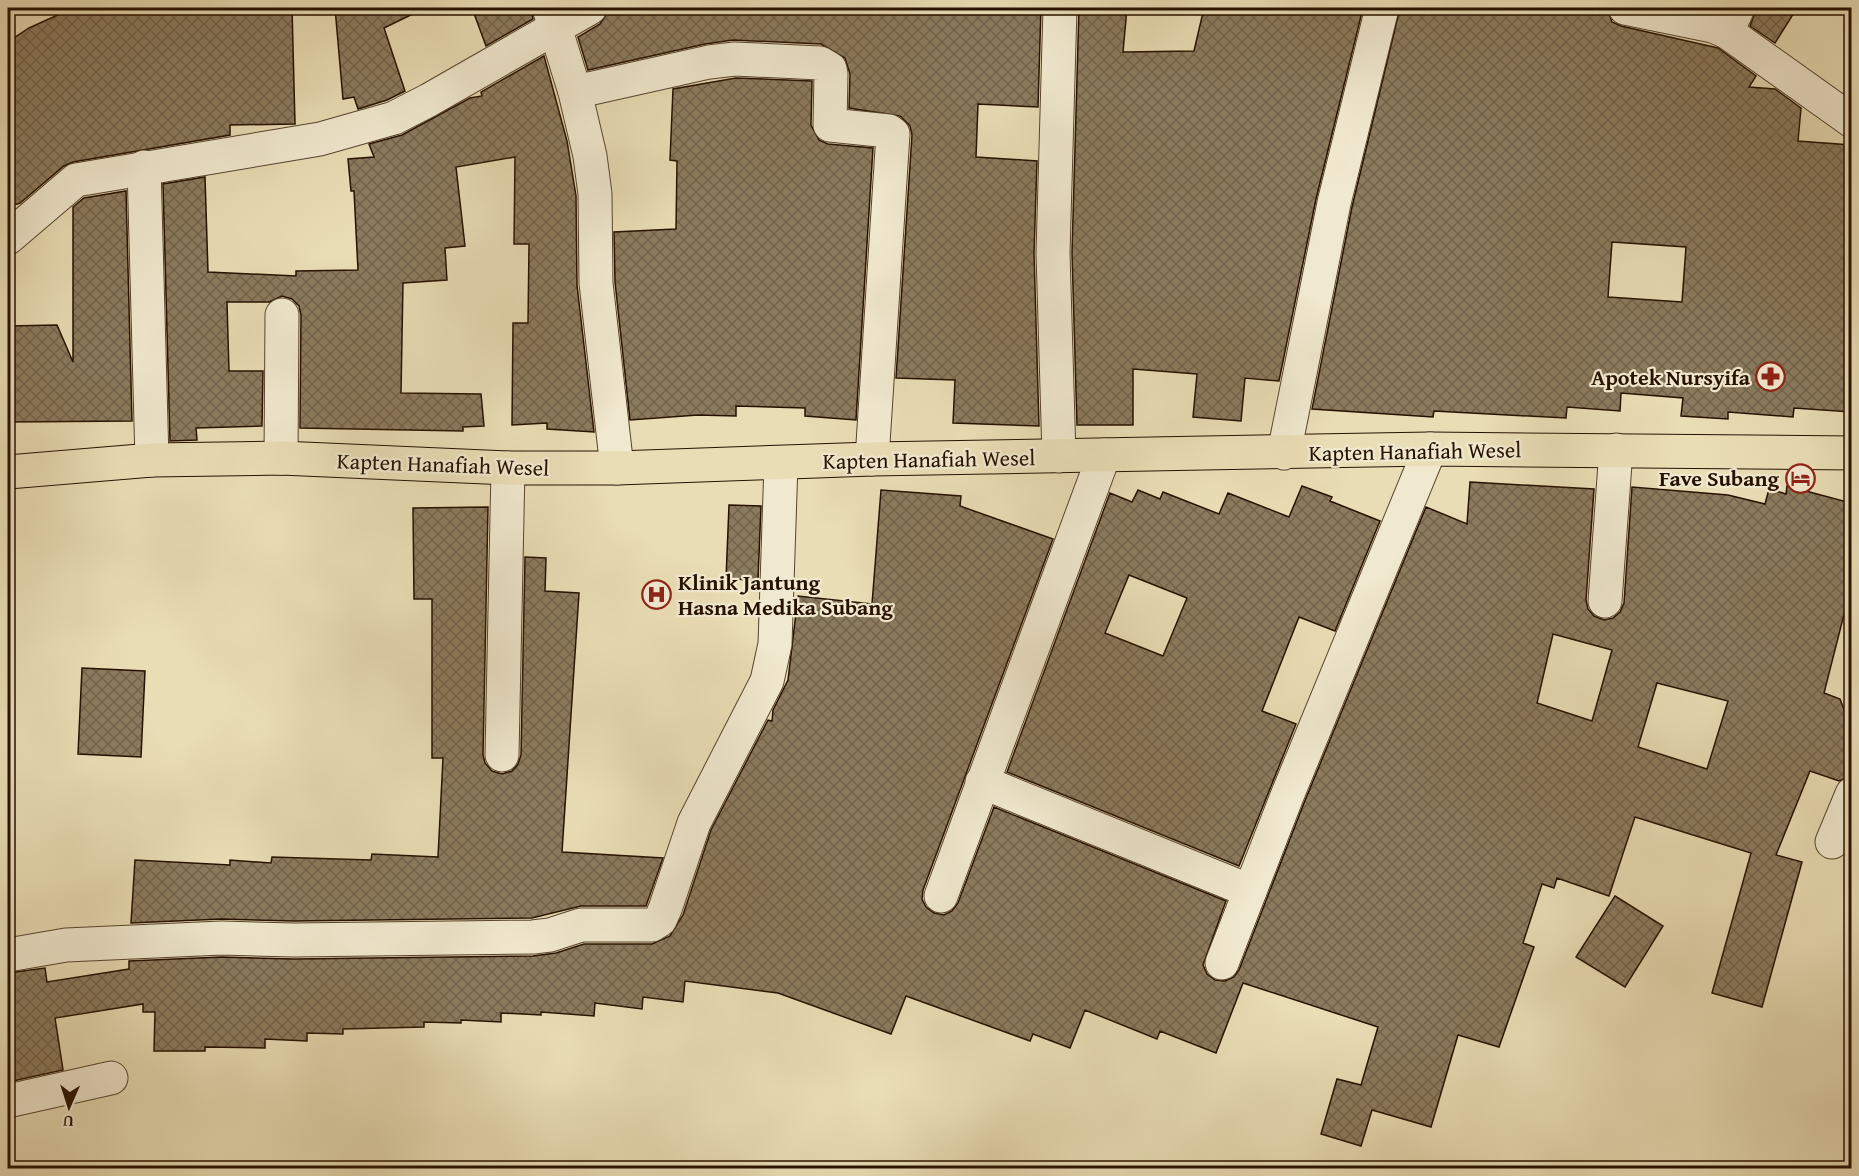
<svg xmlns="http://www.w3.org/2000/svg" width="1859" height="1176" font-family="'Gentium Book Plus',serif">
<defs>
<pattern id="building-cross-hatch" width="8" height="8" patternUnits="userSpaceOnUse" patternTransform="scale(1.5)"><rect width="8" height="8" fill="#8b7b5e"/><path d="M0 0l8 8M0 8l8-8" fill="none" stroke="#71634b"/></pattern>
</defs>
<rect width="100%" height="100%" fill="#e9ddb5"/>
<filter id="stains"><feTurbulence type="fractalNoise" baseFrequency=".00333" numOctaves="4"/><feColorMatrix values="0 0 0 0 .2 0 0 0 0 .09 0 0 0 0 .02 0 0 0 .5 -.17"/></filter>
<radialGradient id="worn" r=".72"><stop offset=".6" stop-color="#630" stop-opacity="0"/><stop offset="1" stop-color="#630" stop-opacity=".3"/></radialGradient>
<g fill="url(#building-cross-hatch)" stroke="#261100" stroke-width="1.5" fill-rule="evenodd">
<path d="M73 8H292L295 124 230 125V135L73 162 64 166 20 203 8 207V42L29 28Z"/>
<path d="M335 8H425L384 28 405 91 387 100 358 109 354 97 343 99Z"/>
<path d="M472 8H531L533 19 486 46Z"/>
<path d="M629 8H1041L1038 107 978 104 976 157 1037 161 1034 253 1039 426 953 423 955 380 896 378 912 135 910 126 900 116 849 108 850 74 845 58 821 44 733 40 705 44 588 70 578 37 600 24 607 13Z"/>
<path d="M1079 8H1127L1123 52 1194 51 1204 8H1363L1316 199 1279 381 1245 378 1241 421 1193 417 1197 374 1133 369V425H1077L1072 253Z"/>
<path d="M1400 8H1607L1612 22 1621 26 1718 48 1756 76 1749 87 1775 89 1801 108 1798 141 1851 145V412L1794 408 1793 417 1728 412V419L1681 416 1683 398 1621 393 1620 411 1567 407 1566 418 1434 411 1433 417 1312 409 1352 207ZM1612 242 1686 247 1682 302 1608 297Z"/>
<path d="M1757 8H1797L1775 43 1750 26Z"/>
<path d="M544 56 567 141 576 196 577 285 594 432 547 429V423L512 425 513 323H528L529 244H514L515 157 456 167 465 246 445 248 447 280 403 283 401 393 481 394 484 426 463 427V431L300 428 301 315 299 306 292 299 282 296 269 302H227L229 371H263L262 426 196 428 197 440 170 441 163 184 205 177 208 272 296 276V271L358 270 354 191H351L348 159 374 157 369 144 402 135 470 98 482 96 481 92Z"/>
<path d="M736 78 812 81 811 125 819 140 828 144 873 148 856 420 805 416V408L736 406V416L698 415 630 420 615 282 614 232 676 229 677 161 670 160 673 89Z"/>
<path d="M126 191 132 421 8 422V326L57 325 73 362V207L84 198Z"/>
<path d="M1470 482 1594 489 1586 600 1588 609 1594 616 1604 620 1613 618 1620 612 1624 603 1632 487 1728 495 1765 504 1769 489 1786 494 1787 486 1851 503V587L1824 693 1840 699 1851 728V776L1839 781 1810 771 1776 855 1802 862 1762 1007 1712 993 1751 853 1635 817 1609 896 1557 878 1554 888 1542 884 1523 943 1534 947 1499 1047 1458 1035 1431 1127 1372 1110 1361 1146 1321 1134 1337 1079 1361 1085 1378 1027 1243 983 1216 1053 1160 1031 1157 1039 1085 1010 1070 1048 1033 1034 1030 1041 906 996 891 1034 778 993 685 981 683 1002 643 997 642 1009 595 1003 594 1016 541 1012V1015L501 1013V1022L461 1020V1023L424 1022V1027L343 1029V1034L307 1033V1041L265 1039V1048L205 1047V1051H154L155 1012H143V1004L55 1018 63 1070 8 1082V973L45 968 47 982 129 969V961L222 957 294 959 533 956 556 953 584 944H652L670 936 683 915 711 830 768 720 772 721 773 710 788 680 798 596 872 604 881 490 961 496 960 506 1053 539 923 890 922 899 926 907 934 913 944 915 952 911 958 903 994 807 1226 901 1203 965 1207 974 1215 980 1225 981 1234 977 1239 970 1304 803 1426 507 1467 524ZM1553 634 1612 650 1592 721 1537 703ZM1657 683 1728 701 1707 769 1638 747Z"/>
<path d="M1302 486 1332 497 1330 501 1380 521 1335 631 1299 617 1262 711 1296 724 1239 866 1007 772 1110 493 1132 502 1138 490 1160 499 1163 492 1219 514 1228 493 1289 517ZM1129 575 1187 598 1163 656 1105 633Z"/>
<path d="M729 505 761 506 758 580 726 579Z"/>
<path d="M488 507 483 755 485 763 492 771 502 774 512 771 518 764 521 755 525 557 546 558 545 591 579 593 562 852 663 858 646 906H581L532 918 294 921 221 919 131 923 135 860 230 865V860L271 863 272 857 371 860 372 854 438 857 443 758H432V599H414L413 508Z"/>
<path d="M82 668 145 671 141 757 78 754Z"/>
<path d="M1615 896 1663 926 1625 987 1576 957Z"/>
</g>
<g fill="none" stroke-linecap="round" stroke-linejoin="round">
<defs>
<g id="minor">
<path d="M549 8 575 92 590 156 595 194 596 283 617 468"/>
<path d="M1625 8 1713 26 1727 32"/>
<path d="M1738 8 1727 32 1852 121"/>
<path d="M575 92 709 62 735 59 820 63 830 69 831 74 830 125 889 131 893 134 872 459"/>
<path d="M144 167 152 460"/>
<path d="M8 238 76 180 320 139 394 118 429 100 590 8"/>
<path d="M1284 453 1334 203 1382 8"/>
<path d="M1059 456 1053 253 1060 8"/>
<path d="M281 458 282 315"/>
<path d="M1605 601 1616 450"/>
<path d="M502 755 508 468"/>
<path d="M982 782 1250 891"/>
<path d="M1832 842 1852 794"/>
<path d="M941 896 1104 455"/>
<path d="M8 955 66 945 222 938 294 940 533 937 550 935 581 925H652L660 920 665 909 694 823 767 681 775 644 781 463"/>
<path d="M1222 963 1287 796 1430 449"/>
<path d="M8 1101 111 1078"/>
</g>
<path id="major" d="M8 472 152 460 281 458 508 468H617L872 459 1430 449 1852 453"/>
</defs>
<use href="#minor" stroke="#57442d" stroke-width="35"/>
<use href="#major" stroke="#261100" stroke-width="35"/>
<use href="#minor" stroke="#f1e9cf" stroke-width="33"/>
<use href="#major" stroke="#e9ddb5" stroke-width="33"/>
</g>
<defs>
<symbol id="pharmacy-ring" viewBox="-11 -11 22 22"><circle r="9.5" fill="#f1e9cf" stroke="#8f2418" stroke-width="1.5"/><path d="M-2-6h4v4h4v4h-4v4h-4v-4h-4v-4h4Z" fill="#8f2418"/></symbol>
<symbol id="hotel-ring" viewBox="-11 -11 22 22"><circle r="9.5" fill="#f1e9cf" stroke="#8f2418" stroke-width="1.5"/><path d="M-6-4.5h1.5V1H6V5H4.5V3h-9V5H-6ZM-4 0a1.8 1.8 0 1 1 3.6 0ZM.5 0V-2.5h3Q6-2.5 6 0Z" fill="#8f2418"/></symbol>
<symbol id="hospital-ring" viewBox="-11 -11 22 22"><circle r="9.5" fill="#f1e9cf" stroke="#8f2418" stroke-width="1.5"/><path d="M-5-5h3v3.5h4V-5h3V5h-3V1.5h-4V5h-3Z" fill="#8f2418"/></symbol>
</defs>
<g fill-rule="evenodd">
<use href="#pharmacy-ring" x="1754" y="360" width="33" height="33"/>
<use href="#hotel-ring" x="1784" y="462" width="33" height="33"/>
<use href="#hospital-ring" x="640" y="578" width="33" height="33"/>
</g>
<g text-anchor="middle" stroke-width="4.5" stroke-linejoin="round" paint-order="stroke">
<g font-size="22" font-weight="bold" fill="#261100" stroke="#f1e9cf" text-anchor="end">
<text x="1750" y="385">Apotek Nursyifa</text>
<text x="1779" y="486">Fave Subang</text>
<text x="678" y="590" text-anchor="start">Klinik Jantung<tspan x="678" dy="25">Hasna Medika Subang</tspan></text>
</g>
<g font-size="22" fill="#261100" stroke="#f1e9cf">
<text transform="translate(1415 451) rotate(-1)" y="8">Kapten Hanafiah Wesel</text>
<text transform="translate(929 459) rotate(-1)" y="8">Kapten Hanafiah Wesel</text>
<text transform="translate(443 464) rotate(2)" y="8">Kapten Hanafiah Wesel</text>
</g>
</g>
<rect width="1859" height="1176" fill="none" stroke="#e9ddb5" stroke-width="30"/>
<rect x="9" y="9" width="1841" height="1158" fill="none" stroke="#261100" stroke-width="3"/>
<rect x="15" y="15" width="1829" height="1146" fill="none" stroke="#261100" stroke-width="1.5"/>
<g transform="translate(69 1107) rotate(183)" stroke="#f1e9cf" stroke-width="4.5" paint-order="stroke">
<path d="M0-4.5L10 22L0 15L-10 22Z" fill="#261100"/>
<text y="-9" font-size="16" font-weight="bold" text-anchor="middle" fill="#261100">U</text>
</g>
<rect width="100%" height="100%" filter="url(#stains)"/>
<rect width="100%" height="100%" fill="url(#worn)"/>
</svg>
